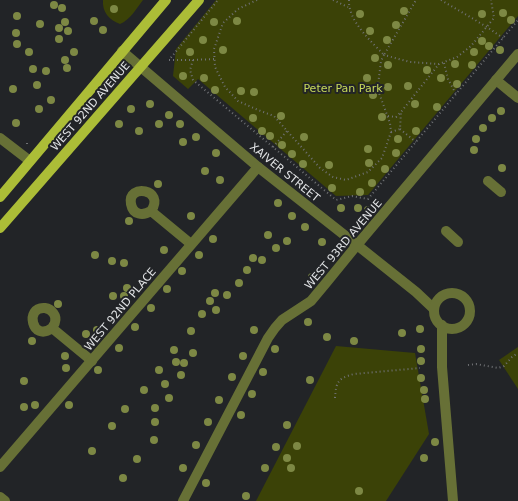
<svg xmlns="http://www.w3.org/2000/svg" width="518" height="501" font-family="'DejaVu Sans',sans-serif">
<rect width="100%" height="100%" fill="#222427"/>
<g fill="#3b4207">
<path d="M103 0H143C136 9 130 20 120 24 109 20 102 12 103 0Z"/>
<path d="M216 0H518V16L368 195 336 196 198 79 188 89 173 76 176 49Z"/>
<path d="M336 346 415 353 429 434 386 501H256Z"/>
<path d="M518 347V389L499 360Z"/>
</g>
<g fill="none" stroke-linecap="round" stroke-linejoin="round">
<g stroke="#707275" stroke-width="2" stroke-dasharray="1 3" stroke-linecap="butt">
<path d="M257 0 238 9 223 23 214 49 215 67 225 87 238 101 258 110 274 116 320 168 333 177 346 180 368 172 382 158 391 132 390 123 379 93 378 85 381 61 384 55 410 62 439 64 457 57 471 46 494 18 491 0"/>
<path d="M333 0 348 7"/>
<path d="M349 0C348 21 371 41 384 55L416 0"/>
<path d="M441 0 487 27 503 38"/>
<path d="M214 59 193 60H169L218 0"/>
<path d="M193 60 190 70 193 80 336 200 352 196 368 199 518 20"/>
<path d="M444 63 448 79 456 94"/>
<path d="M388 116 396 117 401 112 439 64"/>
<path d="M400 129 416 142"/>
<path d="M391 132 400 129 401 112"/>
<path d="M27 144V142"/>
<path d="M273 147 287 131"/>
<path d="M468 365 476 364 498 368 504 366 512 357 518 353"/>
<path d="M335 398C336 382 338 378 354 374L420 368"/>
</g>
<g stroke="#677036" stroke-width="10">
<path d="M122 51 258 167 357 245 416 292 434 309"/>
<path d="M496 80 518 98"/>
<path d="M0 138 30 161"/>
<path d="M488 181 501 192"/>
<path d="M151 211C166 189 127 183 131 204 133 215 143 216 151 211L191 244"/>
<path d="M446 231 458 242"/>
<circle cx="452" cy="311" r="18"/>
<path d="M442 325V367L453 501"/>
<path d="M52 328C53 326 55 324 55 322 57 316 52 309 45 308 24 306 32 343 52 328L92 361"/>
<path d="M0 467 258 167"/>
<path d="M0 497 5 501"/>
<path d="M183 501 268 338 275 328 282 320 311 301 326 283 357 245 518 54"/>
</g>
<g stroke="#acbd37" stroke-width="10">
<path d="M0 197 166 0"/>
<path d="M0 228 199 0"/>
</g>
</g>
<g fill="#7d8844">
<circle cx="54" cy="5" r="4"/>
<circle cx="62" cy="8" r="4"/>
<circle cx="114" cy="9" r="4"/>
<circle cx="404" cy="11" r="4"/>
<circle cx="503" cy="13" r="4"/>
<circle cx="360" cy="14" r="4"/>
<circle cx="482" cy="14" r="4"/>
<circle cx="17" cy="16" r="4"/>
<circle cx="511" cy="20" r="4"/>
<circle cx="94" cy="21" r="4"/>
<circle cx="237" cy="21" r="4"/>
<circle cx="65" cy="22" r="4"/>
<circle cx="214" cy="22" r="4"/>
<circle cx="40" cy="24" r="4"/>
<circle cx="396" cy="25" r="4"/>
<circle cx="59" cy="28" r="4"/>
<circle cx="103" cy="30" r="4"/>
<circle cx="68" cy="31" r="4"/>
<circle cx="370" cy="31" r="4"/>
<circle cx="16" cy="33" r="4"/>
<circle cx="59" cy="39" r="4"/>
<circle cx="203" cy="40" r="4"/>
<circle cx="387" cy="40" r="4"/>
<circle cx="482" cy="41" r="4"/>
<circle cx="17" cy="44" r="4"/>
<circle cx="489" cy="46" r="4"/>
<circle cx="223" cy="50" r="4"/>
<circle cx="500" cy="50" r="4"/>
<circle cx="29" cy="52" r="4"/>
<circle cx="74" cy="52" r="4"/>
<circle cx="190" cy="52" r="4"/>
<circle cx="474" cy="52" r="4"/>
<circle cx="375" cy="58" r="4"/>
<circle cx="65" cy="60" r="4"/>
<circle cx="455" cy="64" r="4"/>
<circle cx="388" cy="65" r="4"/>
<circle cx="472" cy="65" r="4"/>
<circle cx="67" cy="68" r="4"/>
<circle cx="33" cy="69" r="4"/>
<circle cx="427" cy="70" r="4"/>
<circle cx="46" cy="71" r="4"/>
<circle cx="183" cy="76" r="4"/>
<circle cx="204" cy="78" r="4"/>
<circle cx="367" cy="78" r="4"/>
<circle cx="441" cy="78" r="4"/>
<circle cx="457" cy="84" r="4"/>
<circle cx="37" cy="85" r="4"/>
<circle cx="408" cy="86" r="4"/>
<circle cx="388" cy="87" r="4"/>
<circle cx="13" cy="89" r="4"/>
<circle cx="215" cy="90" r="4"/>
<circle cx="241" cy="91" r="4"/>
<circle cx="254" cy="92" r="4"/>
<circle cx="373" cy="95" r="4"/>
<circle cx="51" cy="100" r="4"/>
<circle cx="150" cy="104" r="4"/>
<circle cx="415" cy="104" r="4"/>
<circle cx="437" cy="107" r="4"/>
<circle cx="39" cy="109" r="4"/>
<circle cx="131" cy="109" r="4"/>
<circle cx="501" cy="111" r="4"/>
<circle cx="169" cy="115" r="4"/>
<circle cx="281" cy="116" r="4"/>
<circle cx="382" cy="117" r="4"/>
<circle cx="253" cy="118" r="4"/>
<circle cx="492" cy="118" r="4"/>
<circle cx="16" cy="123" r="4"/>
<circle cx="119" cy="124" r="4"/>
<circle cx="159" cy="124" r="4"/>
<circle cx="180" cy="124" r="4"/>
<circle cx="483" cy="128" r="4"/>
<circle cx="139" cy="131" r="4"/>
<circle cx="262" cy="131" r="4"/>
<circle cx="416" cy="131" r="4"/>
<circle cx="270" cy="136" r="4"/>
<circle cx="196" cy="137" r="4"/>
<circle cx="304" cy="137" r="4"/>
<circle cx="398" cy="139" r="4"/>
<circle cx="476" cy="139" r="4"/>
<circle cx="183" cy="142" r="4"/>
<circle cx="282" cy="145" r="4"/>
<circle cx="368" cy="149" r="4"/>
<circle cx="474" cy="150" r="4"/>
<circle cx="216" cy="153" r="4"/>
<circle cx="396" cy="153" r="4"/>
<circle cx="292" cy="154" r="4"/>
<circle cx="369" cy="163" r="4"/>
<circle cx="303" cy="164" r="4"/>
<circle cx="329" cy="165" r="4"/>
<circle cx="502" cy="168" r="4"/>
<circle cx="385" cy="169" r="4"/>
<circle cx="205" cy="171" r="4"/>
<circle cx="220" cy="180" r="4"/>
<circle cx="372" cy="183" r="4"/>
<circle cx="158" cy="184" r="4"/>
<circle cx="332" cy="188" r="4"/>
<circle cx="360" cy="192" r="4"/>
<circle cx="278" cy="203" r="4"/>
<circle cx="341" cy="208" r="4"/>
<circle cx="358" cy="208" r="4"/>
<circle cx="368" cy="210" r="4"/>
<circle cx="191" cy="216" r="4"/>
<circle cx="292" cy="216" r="4"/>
<circle cx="129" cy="221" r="4"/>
<circle cx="305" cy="227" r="4"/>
<circle cx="268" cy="235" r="4"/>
<circle cx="213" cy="239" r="4"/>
<circle cx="287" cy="241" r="4"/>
<circle cx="322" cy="242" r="4"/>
<circle cx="276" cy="248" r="4"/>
<circle cx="164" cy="250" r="4"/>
<circle cx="95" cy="255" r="4"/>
<circle cx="199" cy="255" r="4"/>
<circle cx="253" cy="258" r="4"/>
<circle cx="262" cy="260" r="4"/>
<circle cx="112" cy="261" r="4"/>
<circle cx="124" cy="263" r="4"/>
<circle cx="247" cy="270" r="4"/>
<circle cx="182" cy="271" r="4"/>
<circle cx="312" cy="277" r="4"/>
<circle cx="239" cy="283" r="4"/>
<circle cx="127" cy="288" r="4"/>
<circle cx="167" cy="289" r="4"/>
<circle cx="215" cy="293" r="4"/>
<circle cx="227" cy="295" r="4"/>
<circle cx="113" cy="296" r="4"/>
<circle cx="124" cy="296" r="4"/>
<circle cx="210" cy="301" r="4"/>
<circle cx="58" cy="304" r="4"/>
<circle cx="151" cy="308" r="4"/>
<circle cx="216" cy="310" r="4"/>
<circle cx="202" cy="314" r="4"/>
<circle cx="308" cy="322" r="4"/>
<circle cx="135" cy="327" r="4"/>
<circle cx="420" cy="329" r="4"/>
<circle cx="97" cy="330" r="4"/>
<circle cx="254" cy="330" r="4"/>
<circle cx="191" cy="331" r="4"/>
<circle cx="402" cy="333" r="4"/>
<circle cx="86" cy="334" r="4"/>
<circle cx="327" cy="337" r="4"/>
<circle cx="32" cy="341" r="4"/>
<circle cx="354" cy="341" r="4"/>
<circle cx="119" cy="348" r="4"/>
<circle cx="275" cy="349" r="4"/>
<circle cx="421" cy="349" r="4"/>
<circle cx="174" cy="350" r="4"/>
<circle cx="193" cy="353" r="4"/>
<circle cx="65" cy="356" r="4"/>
<circle cx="243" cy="356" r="4"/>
<circle cx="421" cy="361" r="4"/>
<circle cx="176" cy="362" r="4"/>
<circle cx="184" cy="363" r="4"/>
<circle cx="66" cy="368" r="4"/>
<circle cx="98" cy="370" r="4"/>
<circle cx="159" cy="370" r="4"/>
<circle cx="263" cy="372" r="4"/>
<circle cx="181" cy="375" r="4"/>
<circle cx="232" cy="377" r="4"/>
<circle cx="421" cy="378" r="4"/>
<circle cx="310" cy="380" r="4"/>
<circle cx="24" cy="381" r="4"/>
<circle cx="165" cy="384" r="4"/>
<circle cx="144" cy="390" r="4"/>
<circle cx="424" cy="390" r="4"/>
<circle cx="252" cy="394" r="4"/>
<circle cx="169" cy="398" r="4"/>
<circle cx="425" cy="399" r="4"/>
<circle cx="219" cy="400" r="4"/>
<circle cx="35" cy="405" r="4"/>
<circle cx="69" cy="405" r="4"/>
<circle cx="24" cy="407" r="4"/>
<circle cx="155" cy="408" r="4"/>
<circle cx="125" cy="409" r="4"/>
<circle cx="241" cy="415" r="4"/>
<circle cx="155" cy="422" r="4"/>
<circle cx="208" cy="422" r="4"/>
<circle cx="287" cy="425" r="4"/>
<circle cx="112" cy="426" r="4"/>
<circle cx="154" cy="440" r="4"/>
<circle cx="435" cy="442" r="4"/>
<circle cx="196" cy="445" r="4"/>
<circle cx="297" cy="446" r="4"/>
<circle cx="276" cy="447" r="4"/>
<circle cx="92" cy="451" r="4"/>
<circle cx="287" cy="458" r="4"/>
<circle cx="424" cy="458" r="4"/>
<circle cx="137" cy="459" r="4"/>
<circle cx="183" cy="468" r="4"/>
<circle cx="265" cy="468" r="4"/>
<circle cx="291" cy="468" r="4"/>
<circle cx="123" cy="478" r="4"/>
<circle cx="206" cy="483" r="4"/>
<circle cx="359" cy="491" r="4"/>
<circle cx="246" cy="496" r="4"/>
</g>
<g text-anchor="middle" stroke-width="4" stroke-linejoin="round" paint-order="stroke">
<g font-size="11" fill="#c7d95b" stroke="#222427">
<text x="343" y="92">Peter Pan Park</text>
</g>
<g font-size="11" fill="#e1e3e5" stroke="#222427">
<text transform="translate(90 106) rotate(-49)" y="4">WEST 92ND AVENUE</text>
<text transform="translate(285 172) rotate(39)" y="4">XAIVER STREET</text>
<text transform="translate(343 244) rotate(-50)" y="4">WEST 93RD AVENUE</text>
<text transform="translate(120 309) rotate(-50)" y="4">WEST 92ND PLACE</text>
</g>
</g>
</svg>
